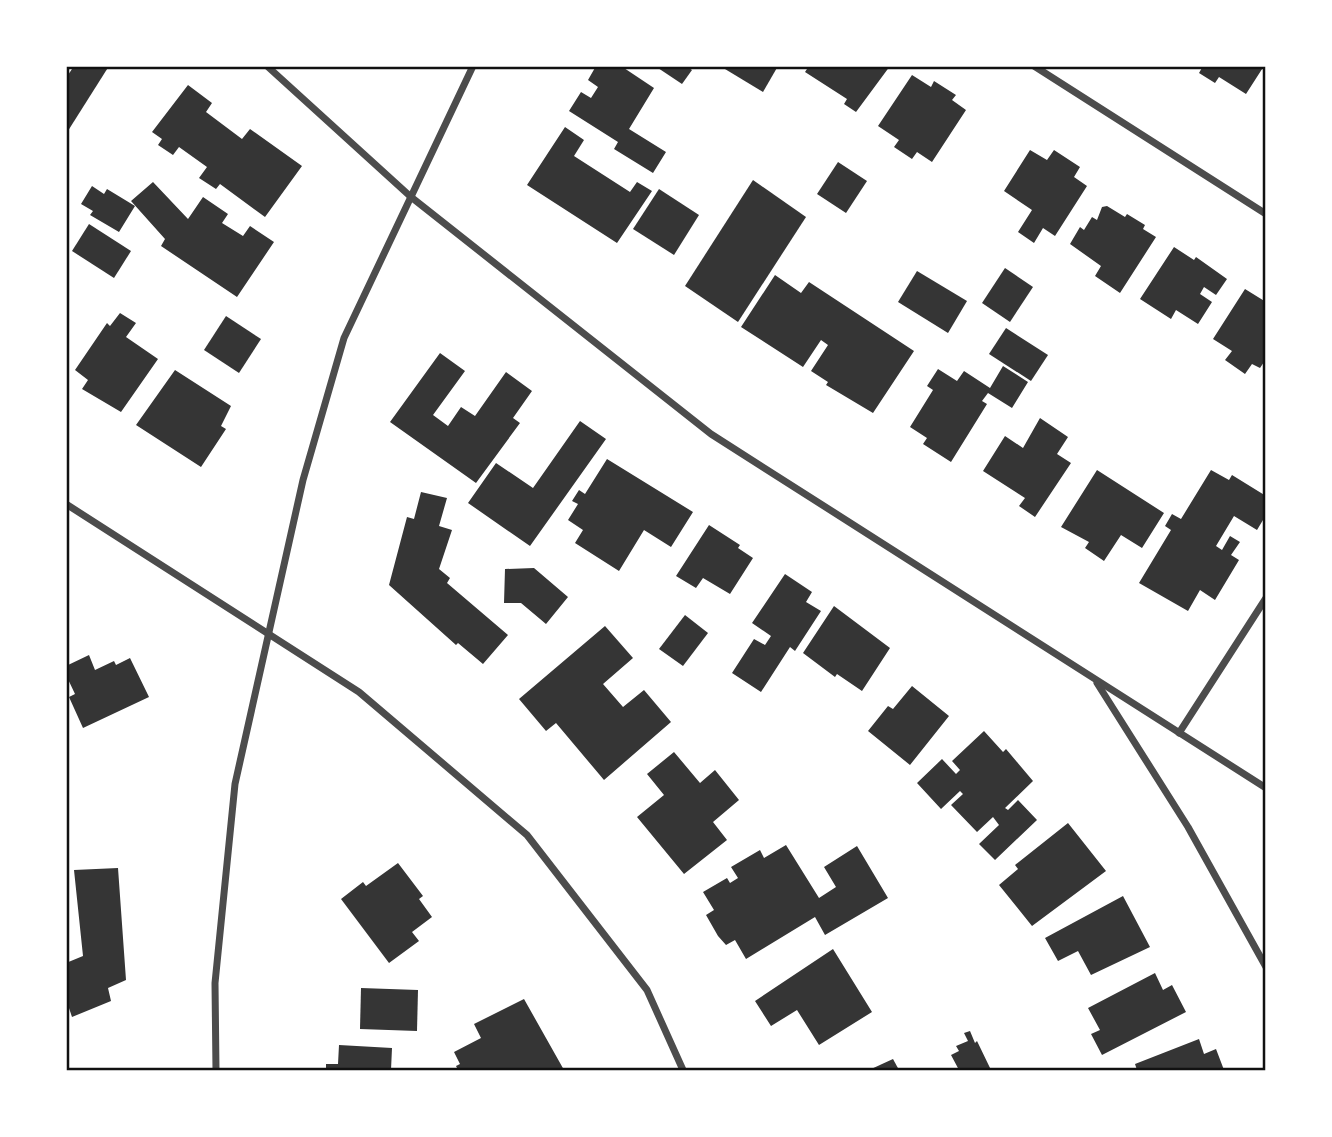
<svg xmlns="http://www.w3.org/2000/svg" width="1332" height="1137" font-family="Lato,sans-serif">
<rect width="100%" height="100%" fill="#fff"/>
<g fill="#353535">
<path d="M74 66H109L66 134V78Z"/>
<path d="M596 66H621L654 88 629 129 666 152 653 173 614 149 618 142 569 111 581 92 591 98 598 87 588 80Z"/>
<path d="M655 66H686L692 70 682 84Z"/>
<path d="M720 66H778L763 92Z"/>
<path d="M809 66H890L856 112 844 104 847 99 805 72Z"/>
<path d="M1203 66H1264L1246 94 1219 77 1215 83 1199 73Z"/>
<path d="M912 75 931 87 934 81 956 95 952 100 966 110 932 162 917 152 912 159 894 147 899 140 878 126Z"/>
<path d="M188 85 212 103 206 112 242 139 250 129 302 166 265 217 220 184 216 189 199 178 207 167 179 147 173 155 158 145 162 139 152 132Z"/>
<path d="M565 127 584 140 574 156 630 192 637 182 652 191 617 243 527 185Z"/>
<path d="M1030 150 1047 160 1054 150 1080 167 1074 177 1087 186 1055 236 1043 228 1034 243 1018 232 1032 210 1004 191Z"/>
<path d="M838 162 867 181 846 213 817 194Z"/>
<path d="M753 180 806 217 738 322 685 286Z"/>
<path d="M153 182 188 219 203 197 228 214 222 223 243 236 250 226 274 242 237 297 161 246 165 239 131 201Z"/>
<path d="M92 186 104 194 107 189 135 206 119 232 90 215 93 211 81 204Z"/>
<path d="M659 189 699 215 674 255 633 229Z"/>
<path d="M1107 206 1125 217 1127 214 1145 225 1143 229 1156 237 1120 293 1095 276 1101 266 1070 244 1080 227 1084 230 1092 217 1097 220 1102 207Z"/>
<path d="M89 224 131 251 114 278 72 251Z"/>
<path d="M1174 247 1194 260 1196 257 1227 279 1216 295 1204 287 1200 294 1212 302 1198 324 1176 310 1171 319 1140 299Z"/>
<path d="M1005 268 1033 287 1010 322 982 303Z"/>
<path d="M917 271 967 301 948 333 898 302Z"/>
<path d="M775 275 801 293 809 282 914 351 873 413 826 385 828 382 811 371 828 345 821 340 803 367 741 327Z"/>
<path d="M1245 289 1266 302V359L1260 368 1252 364 1245 374 1225 360 1232 351 1213 339Z"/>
<path d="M120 313 136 323 126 337 158 359 121 412 82 389 88 380 75 370 107 323 110 326Z"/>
<path d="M226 316 261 339 239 373 204 350Z"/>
<path d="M1006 328 1048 355 1031 381 989 354Z"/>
<path d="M440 353 465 371 433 415 448 426 461 407 475 416 506 372 532 391 513 418 520 423 476 483 390 422Z"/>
<path d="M1003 366 1028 382 1012 408 988 393 982 401 987 404 951 462 923 444 927 438 910 427 933 390 927 386 938 369 957 381 964 371 990 388Z"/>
<path d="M175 370 231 406 221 426 226 429 201 467 136 425Z"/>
<path d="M1040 418 1068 437 1057 454 1071 463 1035 517 1019 506 1025 498 983 471 1005 436 1023 448Z"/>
<path d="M580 421 606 439 530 546 468 503 496 463 533 488Z"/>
<path d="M607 459 693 512 671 547 644 530 619 571 575 543 583 530 568 520 578 504 572 501 579 490 585 494Z"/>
<path d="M1097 470 1164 513 1142 548 1121 535 1104 561 1085 548 1089 542 1061 527Z"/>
<path d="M1211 470 1229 480 1232 475 1266 496V515L1257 530 1234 516 1216 546 1222 550 1230 536 1240 542 1231 555 1239 560 1215 600 1200 590 1188 611 1139 583 1171 530 1165 526 1172 514 1181 519Z"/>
<path d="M421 492 447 498 439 526 452 530 439 569 450 578 447 583 508 635 483 664 458 643 456 645 389 585 407 517 414 519Z"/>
<path d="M709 525 740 545 738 548 753 558 730 594 703 578 696 588 676 576Z"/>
<path d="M534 568 568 597 546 624 521 603H504L505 569Z"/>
<path d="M785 574 812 592 806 602 821 611 795 651 790 647 761 692 732 673 754 639 765 645 771 636 752 623Z"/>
<path d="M834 606 890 648 862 691 837 674 835 677 803 653Z"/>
<path d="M685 615 708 633 683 666 659 649Z"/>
<path d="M605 626 633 658 603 684 623 707 644 690 671 722 604 780 556 723 546 731 519 699Z"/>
<path d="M89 655 95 670 114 661 116 665 130 658 149 697 83 728 69 697 75 694 66 675V666Z"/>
<path d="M912 686 949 716 910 765 868 731 888 706 893 709Z"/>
<path d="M984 731 1003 752 1006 749 1033 781 1005 808 1008 810 1018 800 1037 820 995 860 979 844 999 825 993 817 977 832 951 805 963 794 960 791 941 809 917 783 942 759 956 774 960 770 952 761Z"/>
<path d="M674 752 700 783 715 770 739 800 713 822 727 840 684 874 637 817 664 795 647 774Z"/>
<path d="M1068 823 1106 871 1032 926 999 885 1018 869 1015 865Z"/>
<path d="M786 845 819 898 836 887 824 867 857 846 888 898 825 935 815 917 746 959 735 940 726 945 718 936 706 915 714 910 703 892 727 878 730 883 738 878 731 867 760 850 764 858Z"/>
<path d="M398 863 423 896 419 899 432 917 412 932 419 941 389 963 341 899 363 882 366 886Z"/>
<path d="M118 868 126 980 108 988 111 1001 72 1017 66 999V963L83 956 74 870Z"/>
<path d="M1123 896 1150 947 1091 975 1078 951 1058 961 1045 938Z"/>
<path d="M833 949 872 1012 819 1045 797 1010 771 1026 755 1001Z"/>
<path d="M1155 973 1163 990 1172 985 1186 1012 1102 1055 1091 1034 1100 1030 1088 1008Z"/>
<path d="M361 988 418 990 417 1031 360 1029Z"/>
<path d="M524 999 564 1070H458L456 1066 460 1064 454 1052 481 1038 474 1024Z"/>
<path d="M970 1031 975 1043 977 1041 991 1070H959L951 1055 959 1051 956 1046 968 1041 964 1033Z"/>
<path d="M1199 1039 1204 1054 1216 1049 1224 1070H1137L1135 1064Z"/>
<path d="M339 1045 392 1048 391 1070H326V1064H338Z"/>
<path d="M893 1059 899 1070H869Z"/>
</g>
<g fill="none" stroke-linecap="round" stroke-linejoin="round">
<g stroke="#4c4c4c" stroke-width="7">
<path d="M267 66 411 197 711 434 1266 788"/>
<path d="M1034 66 1266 214"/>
<path d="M66 504 359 692 527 835 647 990 683 1070"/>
<path d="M1097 683 1188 827 1266 967"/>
<path d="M1179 733 1266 598"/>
<path d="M216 1070 215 983 235 784 303 480 344 338 473 66"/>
</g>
</g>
<rect width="1332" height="1137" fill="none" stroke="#ffffff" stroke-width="136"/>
<rect x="68" y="68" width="1196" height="1001" fill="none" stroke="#111" stroke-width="2.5"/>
</svg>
